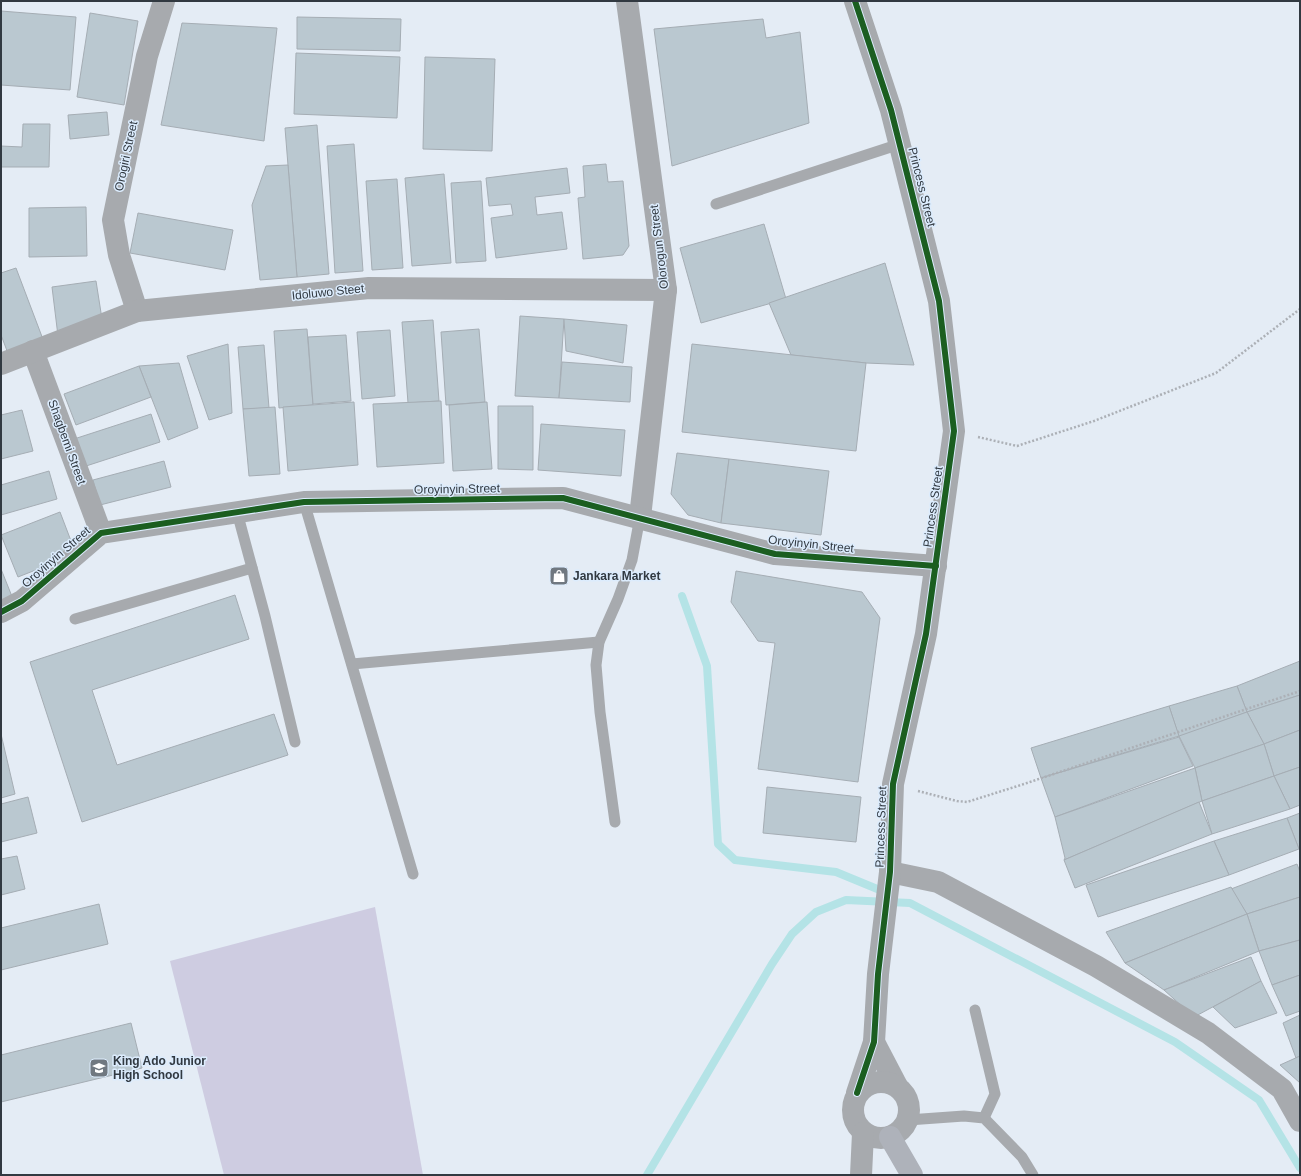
<svg xmlns="http://www.w3.org/2000/svg" width="1301" height="1176" font-family="Arial,sans-serif">
<rect width="100%" height="100%" fill="#e4ecf5"/>
<path fill="#cecce1" d="M375 907 423 1175H224L170 961Z"/>
<g fill="none" stroke-linecap="round" stroke-linejoin="round">
<g stroke="#b4e3e6" stroke-width="8">
<path d="M682 596 707 666 718 844 735 860 836 872 887 893"/>
<path d="M647 1175 772 964 792 934 816 912 846 900 910 903 1175 1042 1259 1100 1300 1168"/>
</g>
</g>
<g fill="#bac8d0" stroke="#a5adb4">
<path d="M1 11 76 17 70 90 1 85Z"/>
<path d="M90 13 138 21 124 105 77 97Z"/>
<path d="M297 17 401 19 400 51 297 49Z"/>
<path d="M763 19 766 38 800 32 809 123 672 166 654 29Z"/>
<path d="M182 23 277 28 264 141 161 125Z"/>
<path d="M296 53 400 57 397 118 294 114Z"/>
<path d="M425 57 495 59 492 151 423 149Z"/>
<path d="M107 112 109 135 70 139 68 115Z"/>
<path d="M23 124H50L49 167H1V146L22 147Z"/>
<path d="M317 125 329 274 297 277 285 128Z"/>
<path d="M354 144 363 271 335 273 327 146Z"/>
<path d="M606 164 608 182 623 181 629 246 623 255 583 259 578 198 585 197 583 166Z"/>
<path d="M288 165 297 277 260 280 252 205 266 166Z"/>
<path d="M567 168 570 193 535 197 537 215 562 212 567 249 496 258 491 218 513 215 511 204 489 206 486 178Z"/>
<path d="M444 174 451 263 412 266 405 178Z"/>
<path d="M397 179 403 268 372 270 366 181Z"/>
<path d="M481 181 486 261 456 263 451 183Z"/>
<path d="M86 207 87 256 29 257V208Z"/>
<path d="M138 213 233 230 225 270 130 253Z"/>
<path d="M764 224 786 299 701 323 680 248Z"/>
<path d="M885 263 914 365 866 363 791 355 769 303Z"/>
<path d="M16 268 44 342 9 356 1 335V273Z"/>
<path d="M96 281 102 319 58 336 52 287Z"/>
<path d="M520 316 564 319 559 398 515 396Z"/>
<path d="M564 319 627 325 623 363 566 351Z"/>
<path d="M433 320 439 401 408 403 402 322Z"/>
<path d="M307 329 313 405 279 408 274 331Z"/>
<path d="M479 329 485 402 446 405 441 332Z"/>
<path d="M390 330 395 396 362 399 357 332Z"/>
<path d="M346 335 351 401 313 404 308 337Z"/>
<path d="M228 344 232 413 209 420 187 356Z"/>
<path d="M692 344 866 363 856 451 682 432Z"/>
<path d="M264 345 269 408 243 409 238 347Z"/>
<path d="M562 362 632 367 630 402 559 398Z"/>
<path d="M179 363 198 428 168 440 139 366Z"/>
<path d="M139 366 151 397 76 425 64 394Z"/>
<path d="M441 401 444 463 377 467 373 404Z"/>
<path d="M354 402 358 465 288 471 283 407Z"/>
<path d="M487 402 492 469 453 471 449 405Z"/>
<path d="M498 406H533V470L498 469Z"/>
<path d="M275 407 280 474 249 476 243 409Z"/>
<path d="M22 410 33 451 1 459V415Z"/>
<path d="M151 414 160 442 83 467 74 439Z"/>
<path d="M541 424 625 430 621 476 538 470Z"/>
<path d="M677 453 729 459 721 523 688 515 671 494Z"/>
<path d="M729 459 829 471 821 535 721 523Z"/>
<path d="M164 461 171 487 100 505 93 480Z"/>
<path d="M49 471 57 499 1 515V485Z"/>
<path d="M60 512 76 554 18 577 1 535Z"/>
<path d="M1 569 13 599 1 603Z"/>
<path d="M736 571 862 592 880 618 858 782 758 769 775 643 758 641 731 602Z"/>
<path d="M235 595 249 639 92 690 117 765 274 714 288 755 82 822 30 662Z"/>
<path d="M1300 661V695L1247 712 1237 686Z"/>
<path d="M1237 686 1247 712 1179 737 1169 706Z"/>
<path d="M1300 695V730L1264 744 1247 712Z"/>
<path d="M1169 706 1179 736 1041 778 1031 748Z"/>
<path d="M1247 712 1264 744 1195 768 1179 736Z"/>
<path d="M1300 730V767L1274 776 1264 744Z"/>
<path d="M1 734 15 794 1 798Z"/>
<path d="M1179 737 1193 766 1055 817 1041 778Z"/>
<path d="M1264 744 1274 776 1202 801 1195 768Z"/>
<path d="M1300 767V805L1290 809 1274 776Z"/>
<path d="M1195 768 1202 801 1064 860 1065 858 1055 817Z"/>
<path d="M1274 776 1290 809 1212 834 1202 801Z"/>
<path d="M767 787 861 797 856 842 763 833Z"/>
<path d="M28 797 37 833 1 842V804Z"/>
<path d="M1199 802 1212 834 1075 888 1064 860Z"/>
<path d="M1300 813V849H1299L1287 818Z"/>
<path d="M1287 818 1299 849 1229 875 1214 841Z"/>
<path d="M1214 841 1229 875 1098 917 1086 885Z"/>
<path d="M17 856 25 889 1 895V859Z"/>
<path d="M1297 864 1300 872V897L1247 914 1231 889Z"/>
<path d="M1231 887 1247 914 1125 963 1106 932Z"/>
<path d="M1300 897V940L1259 951 1247 914Z"/>
<path d="M99 904 108 944 1 970V928Z"/>
<path d="M1247 914 1259 951 1164 990 1125 963Z"/>
<path d="M1300 940V975L1272 985 1259 951Z"/>
<path d="M1251 957 1261 981 1194 1017 1164 990Z"/>
<path d="M1300 975V1011L1286 1016 1272 985Z"/>
<path d="M1261 981 1277 1013 1235 1028 1213 1007Z"/>
<path d="M1300 1015V1056L1296 1058 1283 1023Z"/>
<path d="M131 1023 142 1068 1 1102V1055Z"/>
<path d="M1300 1056V1083L1280 1065Z"/>
</g>
<g fill="none" stroke-linecap="round" stroke-linejoin="round">
<g stroke="#acb0b6" stroke-width="2.5" stroke-dasharray="2 2" stroke-linecap="butt">
<path d="M978 437 1017 446 1094 421 1216 373 1300 309"/>
<path d="M918 791 957 801 967 802 1024 784 1300 691"/>
</g>
<g stroke="#a7aaae" stroke-width="11">
<path d="M716 204 900 144"/>
<path d="M304 502 413 874"/>
<path d="M237 512 265 616 295 742"/>
<path d="M75 619 252 568"/>
<path d="M352 664 599 642"/>
<path d="M615 822 600 712 596 665 599 642 618 599 632 560 640 517"/>
<path d="M975 1010 995 1094 984 1118"/>
<path d="M908 1120 964 1116 984 1118 1022 1157 1033 1175"/>
</g>
<g stroke="#a7aaae" stroke-width="22">
<path d="M627 1 666 290 640 517"/>
<path d="M137 311 119 255 113 220 147 56 164 1"/>
<path d="M33 351 101 533"/>
<path d="M1 364 137 311 369 288 666 290"/>
<path d="M1 612 22 601 101 533 304 502 563 498 775 554 936 566"/>
<path d="M890 872 938 882 1096 966 1208 1033 1282 1089 1300 1121"/>
</g>
<g stroke="#a7aaae" stroke-width="22">
<path d="M855 1 891 110 939 301 954 431 926 634 893 784 890 872 878 974 874 1042 857 1093"/>
<path d="M874 1042 897 1086"/>
<circle cx="881" cy="1110" r="28"/>
<path d="M861 1175 863 1133"/>
</g>
<path stroke="#aeb2ba" stroke-width="22" d="M890 1137 912 1175"/>
<defs>
<g id="cycleway">
<path d="M855 1 891 110 939 301 954 431 926 634 893 784 890 872 878 974 874 1042 857 1093"/>
<path d="M1 612 22 601 101 533 304 502 563 498 775 554 936 566"/>
</g>
</defs>
<use href="#cycleway" stroke="#dcecfd" stroke-width="8"/>
<use href="#cycleway" stroke="#1b5e20" stroke-width="6"/>
</g>
<defs>
<symbol id="shop-square" viewBox="-11 -11 22 22"><rect x="-9" y="-9" width="18" height="18" rx="4" fill="#707880" stroke="#dcecfd"/><path d="M-5-2.5h2.3a2.7 3.5 0 0 1 5.4 0H5L5.5 6h-11ZM-1.5-2.5h3a1.5 2.3 0 0 0-3 0Z" fill="#fff"/></symbol>
<symbol id="school-square" viewBox="-11 -11 22 22"><rect x="-9" y="-9" width="18" height="18" rx="4" fill="#707880" stroke="#dcecfd"/><path d="M0-5L7-2L0 1L-7-2ZM-4 1L0 2.5L4 1V4Q0 6-4 4Z" fill="#fff"/></symbol>
</defs>
<g fill-rule="evenodd">
<use href="#shop-square" x="548" y="565" width="22" height="22"/>
<use href="#school-square" x="88" y="1057" width="22" height="22"/>
</g>
<g text-anchor="middle" stroke-width="3" stroke-linejoin="round" paint-order="stroke">
<g font-size="12" fill="#313941" stroke="#dcecfd">
<text transform="translate(126 156) rotate(-78)" y="4">Orogiri Street</text>
<text transform="translate(922 187) rotate(76)" y="4">Princess Street</text>
<text transform="translate(659 247) rotate(-97)" y="4">Olorogun Street</text>
<text transform="translate(328 292) rotate(-6)" y="4">Idoluwo Steet</text>
<text transform="translate(67 442) rotate(70)" y="4">Shagbemi Street</text>
<text transform="translate(457 489) rotate(-1)" y="4">Oroyinyin Street</text>
<text transform="translate(933 507) rotate(-82)" y="4">Princess Street</text>
<text transform="translate(811 544) rotate(6)" y="4">Oroyinyin Street</text>
<text transform="translate(56 557) rotate(-41)" y="4">Oroyinyin Street</text>
<text transform="translate(881 827) rotate(-88)" y="4">Princess Street</text>
</g>
<g font-size="12" font-weight="bold" fill="#313941" stroke="#dcecfd" text-anchor="start">
<text x="573" y="580">Jankara Market</text>
<text x="113" y="1065">King Ado Junior<tspan x="113" dy="14">High School</tspan></text>
</g>
</g>
<rect width="1301" height="1176" fill="none" stroke="#313941" stroke-width="4"/>
</svg>
